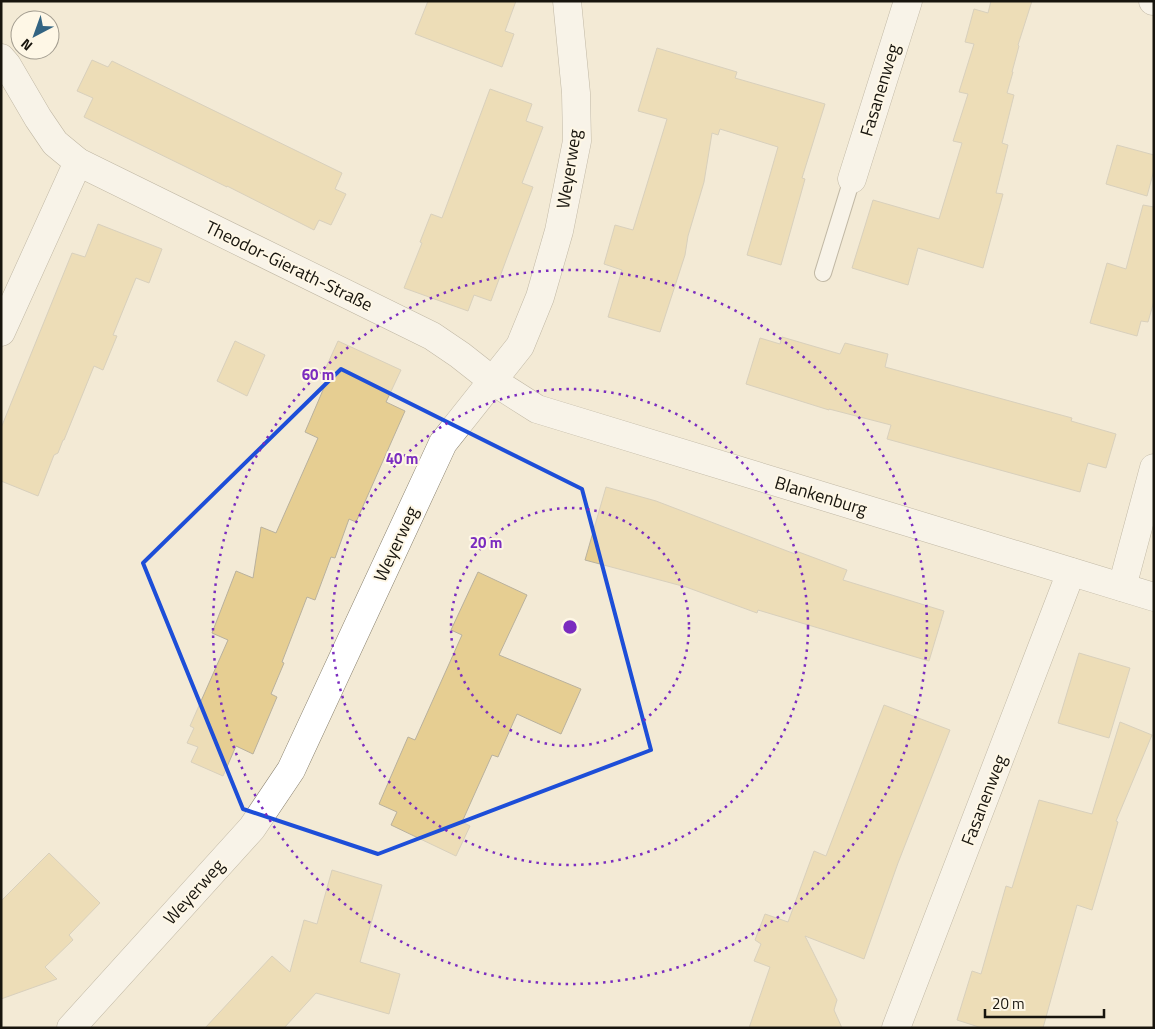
<svg xmlns="http://www.w3.org/2000/svg" width="1155" height="1029" font-family="'Titillium Web',sans-serif">
<rect width="100%" height="100%" fill="#f3ead5"/>
<g fill="#e6ce92" stroke="#b9b19d">
<path d="M428 1H516L505 31 514 34 502 67 415 34Z"/>
<path d="M991 1H1032L1018 45 1019 46 1012 72H1013L1007 93 1014 95 1002 143 1008 145 996 193 1003 194 983 268 918 248 908 285 852 268 873 200 939 219 962 143 953 141 968 94 959 92 974 44 965 42 974 9 988 13Z"/>
<path d="M657 48 737 72 735 78 825 104 802 178 805 179 781 265 747 255 778 147 720 129 718 135 712 133 704 182 688 236 685 255 660 332 608 317 622 270 604 264 615 225 633 230 667 119 638 111Z"/>
<path d="M92 60 108 67 112 61 342 173 335 189 346 194 331 225 319 220 314 230 227 186V187L84 117 93 98 77 91Z"/>
<path d="M490 89 532 104 526 121 543 127 522 183 533 187 491 301 474 295 468 311 404 288 422 243 420 242 431 214 442 218Z"/>
<path d="M1117 145 1154 155V170L1147 196 1106 184Z"/>
<path d="M1143 205 1154 207V301L1148 322 1141 321 1137 336 1090 323 1107 263 1126 269Z"/>
<path d="M98 224 162 249 149 283 136 278 113 335 117 336 103 370 94 366 64 440H63L58 453 54 455 38 496 1 481V428L72 253 85 257Z"/>
<path d="M782 337 840 354 845 343 888 354 885 367 1072 418 1071 421 1116 434 1106 468 1088 463 1080 492 887 439 891 425 829 409V410L746 384 760 338 780 344Z"/>
<path d="M235 341 265 355 247 396 217 381Z"/>
<path d="M338 341 401 370 386 402 405 411 356 522 349 519 335 558 331 557 315 600 307 597 282 662 284 663 271 694 277 697 253 754 236 746 223 776 191 762 198 747 187 743 194 728 190 726 228 640 212 633 236 571 253 578 261 527 276 533 318 438 305 432 329 376 323 374Z"/>
<path d="M606 487 656 501 795 554 796 551 847 570 843 580 944 611 929 661 758 610 757 613 686 587 585 560Z"/>
<path d="M478 572 527 595 499 655 581 689 561 734 517 714 498 757 492 755 462 822 470 826 456 856 391 825 397 812 379 804 408 737 415 740 462 635 451 630Z"/>
<path d="M1079 653 1130 668 1109 738 1058 723Z"/>
<path d="M884 705 950 730 898 863 864 959 805 936 837 1000 834 1010 842 1028H749L770 967 754 961 761 944 755 940 765 914 788 922 814 851 826 856Z"/>
<path d="M1120 722 1152 735 1116 821 1118 822 1092 910 1077 905 1043 1028H982L957 1020 972 971 981 974 1006 886 1012 888 1039 800 1092 814Z"/>
<path d="M49 853 100 903 69 935 73 940 45 967 57 979 1 999V901Z"/>
<path d="M332 870 382 885 360 962 400 974 389 1014 316 993 284 1028H205L272 956 290 972 304 920 317 924Z"/>
</g>
<g fill="none" stroke-linecap="round" stroke-linejoin="round">
<defs>
<path id="service" d="M823 273 852 179"/>
<g id="minor">
<path d="M1153 1H1154"/>
<path d="M1 58 7 65 38 118 55 143 78 162 432 336 460 355 493 381 537 409 1154 597"/>
<path d="M852 179 908 1"/>
<path d="M1 332 78 162"/>
<path d="M1122 587 1154 468"/>
<path d="M71 1028 252 828 291 770 443 443 520 346 540 297 559 231 577 141 576 93 567 1"/>
<path d="M896 1028 1071 572"/>
</g>
</defs>
<use href="#service" stroke="#867e6b" stroke-width="18"/>
<use href="#minor" stroke="#867e6b" stroke-width="29"/>
<use href="#service" stroke="#fff" stroke-width="16"/>
<use href="#minor" stroke="#fff" stroke-width="28"/>
</g>
<path d="M0 0H1155V1029H0ZM341 369 582 489 651 750 378 854 243 809 143 563Z" fill="#f3ead5" fill-opacity=".55" fill-rule="evenodd"/>
<path fill="none" stroke="#1d4ed8" stroke-width="4" stroke-linejoin="round" d="M341 369 582 489 651 750 378 854 243 809 143 563Z"/>
<g fill="none" stroke="#7b2cbf" stroke-width="2.5" stroke-dasharray="2.5 5">
<circle cx="570" cy="627" r="119"/>
<circle cx="570" cy="627" r="238"/>
<circle cx="570" cy="627" r="357"/>
</g>
<g text-anchor="middle" stroke-width="4" stroke-linejoin="round" paint-order="stroke">
<g font-size="18" fill="#17140d" stroke="#fef7e6">
<text transform="translate(880 90) rotate(-73)" y="6">Fasanenweg</text>
<text transform="translate(569 169) rotate(-81)" y="6">Weyerweg</text>
<text transform="translate(289 266) rotate(26)" y="6">Theodor-Gierath-Straße</text>
<text transform="translate(821 496) rotate(17)" y="6">Blankenburg</text>
<text transform="translate(396 544) rotate(-65)" y="6">Weyerweg</text>
<text transform="translate(984 800) rotate(-69)" y="6">Fasanenweg</text>
<text transform="translate(194 892) rotate(-48)" y="6">Weyerweg</text>
</g>
</g>
<circle cx="570" cy="627" r="8" fill="#7b2cbf" stroke="#fef7e6" stroke-width="2.5"/>
<g font-size="15" text-anchor="middle" font-weight="bold" fill="#7b2cbf" stroke="#fef7e6" stroke-width="4" stroke-linejoin="round" paint-order="stroke">
<text x="318" y="380">60 m</text>
<text x="402" y="464">40 m</text>
<text x="486" y="548">20 m</text>
</g>
<rect width="1155" height="1029" fill="none" stroke="#17140d" stroke-width="5"/>
<g transform="translate(35 35) rotate(221)"><circle r="24" fill="#fef7e6" stroke="#a29c8f"/>
<path d="M0-4L9 19L0 12L-9 19Z" fill="#336482"/>
<text y="-8" font-size="14" font-weight="bold" text-anchor="middle" fill="#17140d">N</text>
</g>
<path d="M985 1009v8h119v-8" fill="none" stroke="#17140d" stroke-width="2.5"/>
<text x="992" y="1009" font-size="15" fill="#17140d" stroke="#fef7e6" stroke-width="4" paint-order="stroke">20 m</text>
</svg>
